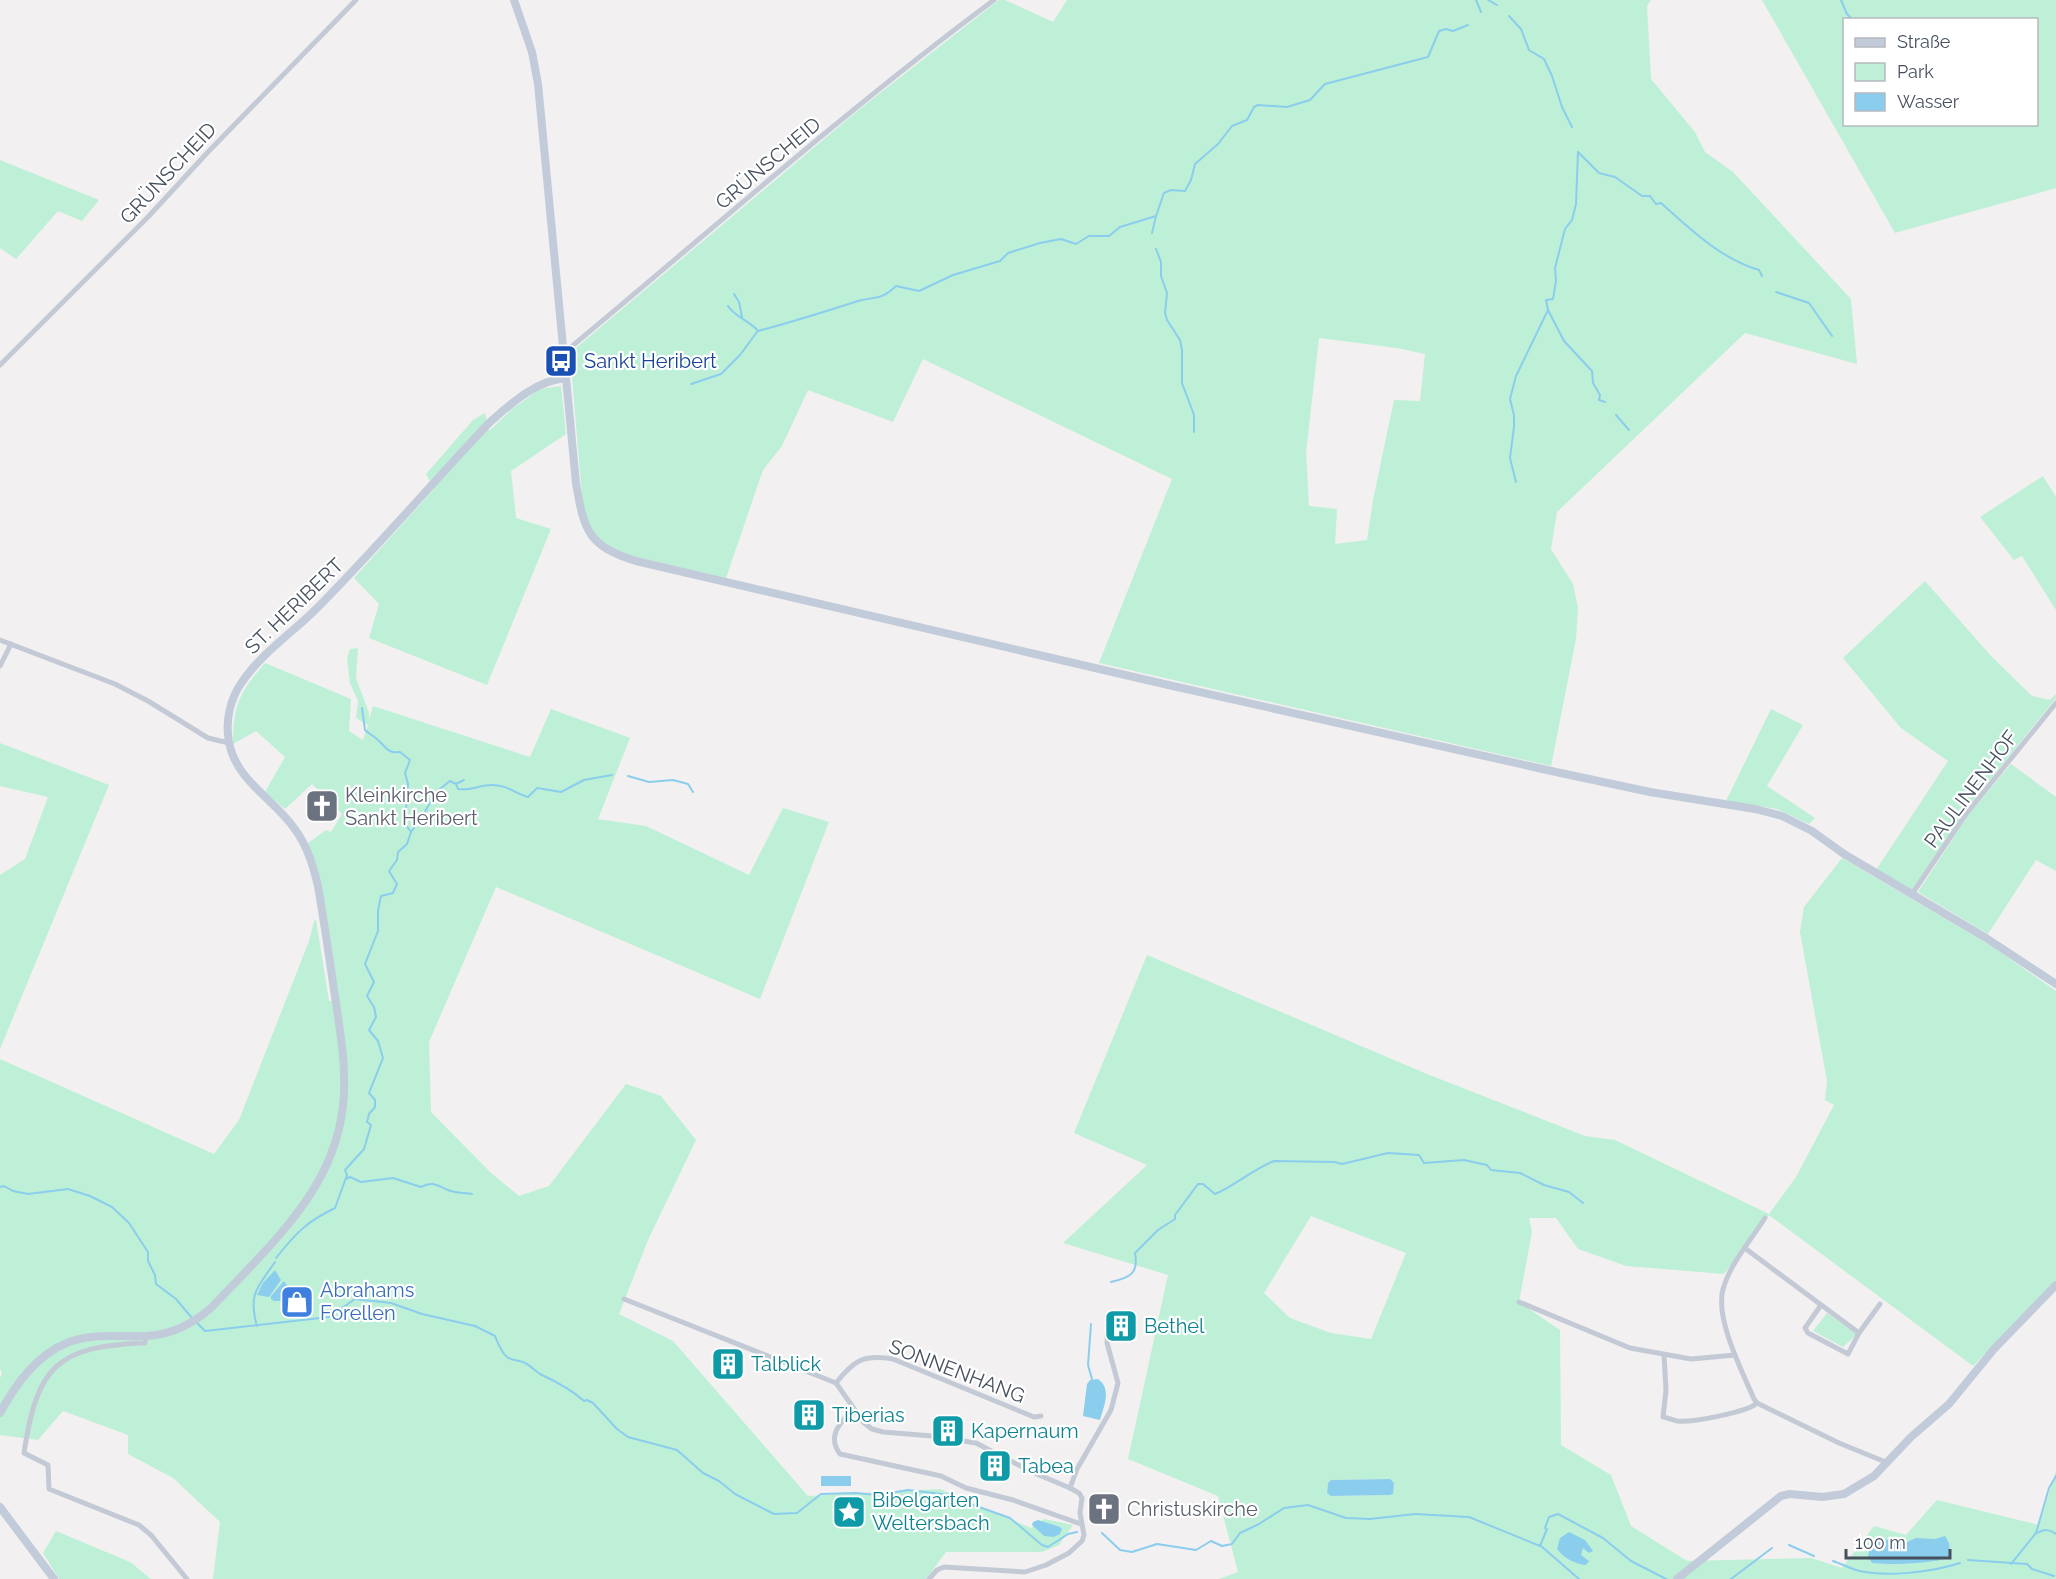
<svg xmlns="http://www.w3.org/2000/svg" width="2056" height="1579" font-family="Raleway,sans-serif">
<rect width="100%" height="100%" fill="#f2f0f0"/>
<g fill="#bef0d7" fill-rule="evenodd">
<path d="M999 0H1005L1053 22 1067 0H1651L1647 6 1651 79 1695 132 1705 152 1733 172 1851 299 1857 364 1745 333 1557 512 1551 549 1573 584 1578 608 1576 639 1551 766 1099 663 1172 479 923 359 893 422 808 390 782 446 763 470 726 578 619 553 601 541 590 529 583 508 570 353 861 108ZM1319 338 1397 348 1425 354 1420 401 1394 400 1373 500 1367 540 1335 544 1337 509 1309 506 1306 453Z"/>
<path d="M1762 0H2056V188L1895 233ZM1844 20H2036V124H1844Z"/>
<path d="M0 160 99 200 82 221 58 211 16 259 0 248Z"/>
<path d="M561 386 566 434 511 471 516 518 551 529 487 685 369 638 379 604 354 578 434 489 426 474 473 420 485 413 489 431 511 410 540 389Z"/>
<path d="M2043 476 2056 497V610L2022 556 2014 560 1980 517Z"/>
<path d="M1925 581 1991 656 2032 696 2050 700 2056 694V698L1965 811 1912 890 1876 870 1948 761 1901 728 1843 658Z"/>
<path d="M358 648 356 678 369 713V720L373 706 530 757 551 709 630 738 598 819 646 826 749 875 783 808 829 822 760 999 496 887 429 1042 431 1112 491 1173 519 1196 549 1186 626 1084 661 1096 696 1140 648 1240 619 1314 673 1341 808 1496 940 1489 1031 1528 1044 1519 1073 1525 1059 1545 1042 1552H946L926 1579H213L220 1522 173 1478 128 1454V1435L63 1411 38 1440 0 1435V1378L2 1373 0 1369V1059L214 1154 239 1120 309 941 314 921 316 920 329 1001 339 1000 326 909 308 843 326 830 331 832 342 814 312 784 285 809 265 792 285 757 256 731 233 744C233 705 240 692 265 663L351 699 349 731 363 740 368 725 356 718 358 701 350 683 347 658 350 649Z"/>
<path d="M1771 709 1803 725 1767 786 1815 818 1809 824 1777 809 1726 801Z"/>
<path d="M0 743 109 785 0 1049V875L25 859 48 797 0 786Z"/>
<path d="M2011 764 2056 797V871L2036 860 1988 934 1918 892 1969 814Z"/>
<path d="M1842 858 1993 947 2056 991V1280L1973 1366 1769 1215 1724 1274 1626 1266 1578 1249 1556 1218H1529L1532 1232 1519 1302 1560 1330 1561 1445 1611 1475 1631 1526 1687 1561 1811 1558 1842 1568 1874 1526 1906 1535 1937 1500 2039 1525 2056 1471V1579H1219L1238 1572 1218 1496 1128 1459 1168 1275 1063 1243 1147 1165 1074 1133 1147 955 1427 1074 1585 1136 1615 1140 1769 1214 1796 1177 1834 1105 1825 1100 1827 1081 1800 932 1804 907ZM1311 1216 1406 1253 1371 1339 1331 1333 1290 1318 1264 1293ZM1390 1479 1393 1494 1390 1495 1331 1496 1327 1493 1328 1483 1331 1480Z"/>
<path d="M1827 1313 1857 1334 1843 1347 1813 1331Z"/>
<path d="M56 1531 130 1562 151 1579H59L43 1553Z"/>
</g>
<g fill="#8bcded">
<path d="M275 1270 281 1280 269 1297 257 1295 263 1283Z"/>
<path d="M284 1281 288 1287 283 1301H274L271 1299V1296Z"/>
<path d="M1098 1379C1112 1389 1104 1406 1100 1420L1083 1416 1087 1384 1090 1380Z"/>
<rect x="821" y="1476" width="30" height="10"/>
<path d="M1390 1479 1394 1483 1393 1494 1390 1495 1331 1496 1327 1493 1328 1483 1331 1480Z"/>
<path d="M1038 1520 1060 1527 1062 1529 1060 1534 1054 1537 1044 1536 1032 1525 1033 1522Z"/>
<path d="M1569 1532 1585 1540 1593 1551 1589 1553 1583 1548 1581 1555 1589 1561 1586 1565C1574 1564 1564 1558 1557 1549L1560 1538Z"/>
<path d="M1945 1536 1949 1543 1950 1558C1924 1564 1898 1565 1872 1563L1868 1556 1871 1542 1877 1538 1905 1543 1916 1538 1935 1539Z"/>
</g>
<g fill="none" stroke-linecap="round" stroke-linejoin="round">
<g stroke="#8bcded" stroke-width="2">
<path d="M1476 0 1481 12"/>
<path d="M1488 0 1497 5"/>
<path d="M1841 0 1847 14 1853 20"/>
<path d="M1509 16 1521 29 1529 50 1544 59 1552 76 1562 107 1572 127"/>
<path d="M1578 152 1599 173 1615 177 1642 196H1650L1656 204 1661 203C1690 229 1721 259 1759 270L1762 276"/>
<path d="M1152 233 1156 216"/>
<path d="M1156 249 1161 262V276L1167 293 1165 313 1167 320 1180 340 1182 350V383L1194 415V432"/>
<path d="M1776 292 1809 303 1832 336"/>
<path d="M734 294 739 302 742 317"/>
<path d="M728 306C735 317 750 321 758 331 792 322 824 312 858 301 876 296 880 301 896 286L919 291 953 275 1000 261 1008 253 1040 243 1061 239 1076 244 1089 236H1109L1120 227 1156 216 1164 193 1171 190 1185 191 1191 180 1195 164 1218 144 1232 126 1247 120 1254 107 1258 105 1287 107 1310 100 1325 84 1428 57 1439 31 1446 29 1453 31 1468 25"/>
<path d="M1548 310 1564 341 1592 371 1593 383 1600 395 1599 400 1605 402"/>
<path d="M691 384 721 374 740 355 757 332"/>
<path d="M1616 415 1629 430"/>
<path d="M1516 482 1510 458 1514 427V415L1510 399 1516 376 1548 310 1546 300 1553 299 1556 281 1555 268 1565 229 1572 220 1576 204 1578 152"/>
<path d="M362 708 365 730C369 734 374 736 378 740 386 747 388 754 400 752L410 760 405 773 408 784 405 820 406 825 411 832"/>
<path d="M628 776 649 782 673 780 688 784 693 792"/>
<path d="M456 784 464 780"/>
<path d="M346 1179 350 1177 361 1182 393 1178 421 1187C433 1181 436 1185 448 1190 455 1193 464 1193 472 1194"/>
<path d="M0 1187 4 1186 13 1191 28 1194 68 1189 90 1196 112 1207 129 1223 148 1252V1261L155 1275 156 1284 176 1299 192 1318"/>
<path d="M276 1258C296 1233 306 1222 335 1208L347 1175 345 1170 364 1149 371 1125 367 1122 369 1114 375 1107V1100L369 1093 383 1058 378 1041 369 1030 376 1017 374 1007 367 996 374 982 365 964 378 931V911L381 896 393 893 397 884 389 871 397 860 398 852 407 844 411 832 422 817 436 792 450 781 456 784 458 789C470 791 480 785 491 785 509 785 513 793 528 797L537 788 561 792 584 780 612 775"/>
<path d="M1111 1282C1129 1278 1139 1274 1135 1253L1158 1230 1175 1219V1215L1198 1184H1203L1215 1194C1236 1185 1253 1169 1274 1161L1335 1162 1342 1164 1388 1153 1419 1155 1424 1163 1464 1160 1487 1165 1491 1170 1520 1173 1544 1185 1569 1192 1583 1203"/>
<path d="M196 1322 205 1331 329 1317 355 1299 391 1303 422 1314 475 1326 495 1336C498 1343 501 1352 507 1357 512 1361 520 1360 525 1363 531 1366 535 1371 540 1374 555 1381 572 1390 584 1401L587 1400 593 1403 617 1429 628 1437 677 1450 703 1473 719 1481 735 1494 774 1514 797 1513 821 1494 856 1493 878 1495 908 1490 950 1495 959 1499"/>
<path d="M1091 1324 1088 1365 1092 1379"/>
<path d="M257 1326C248 1294 257 1288 275 1262"/>
<path d="M965 1502 1010 1518 1042 1545 1048 1547 1068 1534 1077 1532"/>
<path d="M1102 1533 1120 1550 1132 1552 1157 1544 1196 1550 1211 1541 1222 1546 1232 1544 1240 1533 1259 1524 1284 1508 1308 1505 1346 1518 1370 1519 1415 1514 1469 1517 1540 1546 1547 1529 1545 1528 1549 1517 1558 1514 1603 1538 1631 1561 1666 1579"/>
<path d="M2037 1533C2044 1529 2049 1529 2056 1534"/>
<path d="M1789 1545 1814 1556"/>
<path d="M1541 1546 1579 1579"/>
<path d="M1968 1560 2027 1564 2032 1569 2054 1576"/>
<path d="M1833 1561C1841 1564 1848 1567 1856 1570 1885 1578 1932 1572 1960 1563"/>
<path d="M2011 1564 2036 1533 2049 1488 2056 1476"/>
<path d="M1731 1579 1772 1548"/>
</g>
<g stroke="#c3cad5" stroke-width="5">
<path d="M565 352C707 234 846 110 994 0"/>
<path d="M0 365 148 217 208 152 356 0"/>
<path d="M0 640 115 684 148 701 208 738 229 743"/>
<path d="M0 666 11 644"/>
<path d="M1912 894 1966 814 2056 703"/>
<path d="M1765 1218C1751 1240 1730 1264 1723 1289 1715 1319 1742 1371 1754 1399L1757 1403 1839 1443 1888 1463"/>
<path d="M1746 1249 1859 1333 1848 1354 1808 1333 1805 1328 1821 1305"/>
<path d="M624 1299 836 1383 864 1423 872 1429 883 1432 932 1436 976 1443 1032 1472 1070 1488 1079 1493 1082 1498 1080 1513 1084 1535 1082 1541 1069 1553 1046 1565 1025 1572 944 1567 937 1570 929 1579"/>
<path d="M1519 1302 1630 1348 1691 1359 1735 1355"/>
<path d="M1859 1333 1880 1304"/>
<path d="M145 1336V1343C56 1346 37 1367 24 1453L48 1465 49 1489 139 1525 151 1535 187 1579"/>
<path d="M1664 1355 1666 1390 1663 1417C1668 1418 1673 1420 1677 1421 1691 1423 1748 1412 1757 1403"/>
<path d="M836 1383C854 1360 864 1354 893 1359L1034 1417 1041 1416"/>
<path d="M853 1408C841 1422 826 1436 840 1454L941 1476 966 1488 1013 1500 1081 1524"/>
<path d="M1070 1488 1077 1469 1111 1410 1118 1383 1107 1343 1108 1320"/>
</g>
<g stroke="#c2cbd9" stroke-width="8">
<path d="M514 0 532 52 538 84 576 483C584 531 588 546 636 561L1164 684 1556 772 1650 792 1755 809 1782 816 1812 831 1844 854 1986 938 2056 984"/>
<path d="M0 1413C16 1384 36 1355 69 1342 93 1333 121 1337 146 1336 171 1335 194 1323 212 1307 246 1271 292 1227 316 1185 356 1117 345 1063 334 990 329 955 324 921 318 886 313 865 307 845 294 828 273 798 236 781 229 742 225 721 230 699 242 682 263 651 298 629 323 602 380 544 434 481 490 422 513 402 535 381 566 378"/>
<path d="M0 1507 54 1579"/>
<path d="M1677 1579 1781 1496 1790 1494 1822 1497 1844 1494 1874 1476 1911 1437 1949 1404 1994 1349 2056 1285"/>
</g>
</g>
<defs>
<symbol id="bus-square" viewBox="-11 -11 22 22"><rect x="-9" y="-9" width="18" height="18" rx="4" fill="#1a4fb4" stroke="#fff"/><path d="M-5-6H5V4H4V6H2V4H-2V6H-4V4H-5ZM-3.5-4V0h7V-4ZM-3.5 1.2v1.5H-2V1.2ZM2 1.2v1.5H3.5V1.2Z" fill="#fff"/></symbol>
<symbol id="church-square" viewBox="-11 -11 22 22"><rect x="-9" y="-9" width="18" height="18" rx="4" fill="#6b7280" stroke="#fff"/><path d="M-1.2-6h2.4v3.5h3.3v2.4h-3.3V6h-2.4V-.1h-3.3v-2.4h3.3Z" fill="#fff"/></symbol>
<symbol id="shop-square" viewBox="-11 -11 22 22"><rect x="-9" y="-9" width="18" height="18" rx="4" fill="#3f7fe0" stroke="#fff"/><path d="M-5-2.5h2.3a2.7 3.5 0 0 1 5.4 0H5L5.5 6h-11ZM-1.5-2.5h3a1.5 2.3 0 0 0-3 0Z" fill="#fff"/></symbol>
<symbol id="building-square" viewBox="-11 -11 22 22"><rect x="-9" y="-9" width="18" height="18" rx="4" fill="#0f9aa8" stroke="#fff"/><path d="M-4-6H4V6H1V3H-1V6H-4ZM-2.5-4.3h1.7v1.8h-1.7ZM.8-4.3h1.7v1.8H.8ZM-2.5-1h1.7V.8h-1.7ZM.8-1h1.7V.8H.8Z" fill="#fff"/></symbol>
<symbol id="sight-square" viewBox="-11 -11 22 22"><rect x="-9" y="-9" width="18" height="18" rx="4" fill="#0f9aa8" stroke="#fff"/><path d="M0-6L1.8-2.2L6-1.7L2.9 1.2L3.7 5.4L0 3.3L-3.7 5.4L-2.9 1.2L-6-1.7L-1.8-2.2Z" fill="#fff"/></symbol>
</defs>
<g fill-rule="evenodd">
<use href="#bus-square" x="542" y="342" width="38" height="38"/>
<use href="#church-square" x="303" y="787" width="38" height="38"/>
<use href="#shop-square" x="278" y="1283" width="38" height="38"/>
<use href="#building-square" x="1102" y="1307" width="38" height="38"/>
<use href="#building-square" x="709" y="1345" width="38" height="38"/>
<use href="#building-square" x="790" y="1396" width="38" height="38"/>
<use href="#building-square" x="929" y="1412" width="38" height="38"/>
<use href="#building-square" x="976" y="1447" width="38" height="38"/>
<use href="#church-square" x="1085" y="1490" width="38" height="38"/>
<use href="#sight-square" x="830" y="1493" width="38" height="38"/>
</g>
<g text-anchor="middle" stroke-width="4.5" stroke-linejoin="round" paint-order="stroke">
<g font-size="20" fill="#47515e" stroke="#fff">
<text transform="translate(768 163) rotate(-40)" y="7">GRÜNSCHEID</text>
<text transform="translate(168 173) rotate(-47)" y="7">GRÜNSCHEID</text>
<text transform="translate(294 606) rotate(-44)" y="7">ST. HERIBERT</text>
<text transform="translate(1971 789) rotate(-53)" y="7">PAULINENHOF</text>
<text transform="translate(957 1371) rotate(21)" y="7">SONNENHANG</text>
</g>
<g font-size="20" fill="#164399" stroke="#fff" text-anchor="start">
<text x="584" y="368">Sankt Heribert</text>
</g>
<g font-size="20" fill="#5b616d" stroke="#fff" text-anchor="start">
<text x="345" y="802">Kleinkirche<tspan x="345" dy="23">Sankt Heribert</tspan></text>
<text x="1127" y="1516">Christuskirche</text>
</g>
<g font-size="20" fill="#366cbe" stroke="#fff" text-anchor="start">
<text x="320" y="1297">Abrahams<tspan x="320" dy="23">Forellen</tspan></text>
</g>
<g font-size="20" fill="#0d838f" stroke="#fff" text-anchor="start">
<text x="1144" y="1333">Bethel</text>
<text x="751" y="1371">Talblick</text>
<text x="832" y="1422">Tiberias</text>
<text x="971" y="1438">Kapernaum</text>
<text x="1018" y="1473">Tabea</text>
<text x="872" y="1507">Bibelgarten<tspan x="872" dy="23">Weltersbach</tspan></text>
</g>
</g>
<rect x="1843" y="18" width="195" height="108" fill="#ffffff" stroke="#b5b9bf" stroke-width="1.5"/>
<rect x="1855" y="38" width="30" height="9" fill="#c2cbd9" stroke="#b5b9bf" stroke-width="1.5"/>
<text x="1897" y="48" font-size="18" fill="#47515e">Straße</text>
<rect x="1855" y="63" width="30" height="18" fill="#bef0d7" stroke="#b5b9bf" stroke-width="1.5"/>
<text x="1897" y="78" font-size="18" fill="#47515e">Park</text>
<rect x="1855" y="93" width="30" height="18" fill="#8bcded" stroke="#b5b9bf" stroke-width="1.5"/>
<text x="1897" y="108" font-size="18" fill="#47515e">Wasser</text>
<path d="M1846 1549v9h104v-9" fill="none" stroke="#47515e" stroke-width="3"/>
<text x="1855" y="1549" font-size="18" fill="#47515e" stroke="#ffffff" stroke-width="4.5" paint-order="stroke">100 m</text>
</svg>
